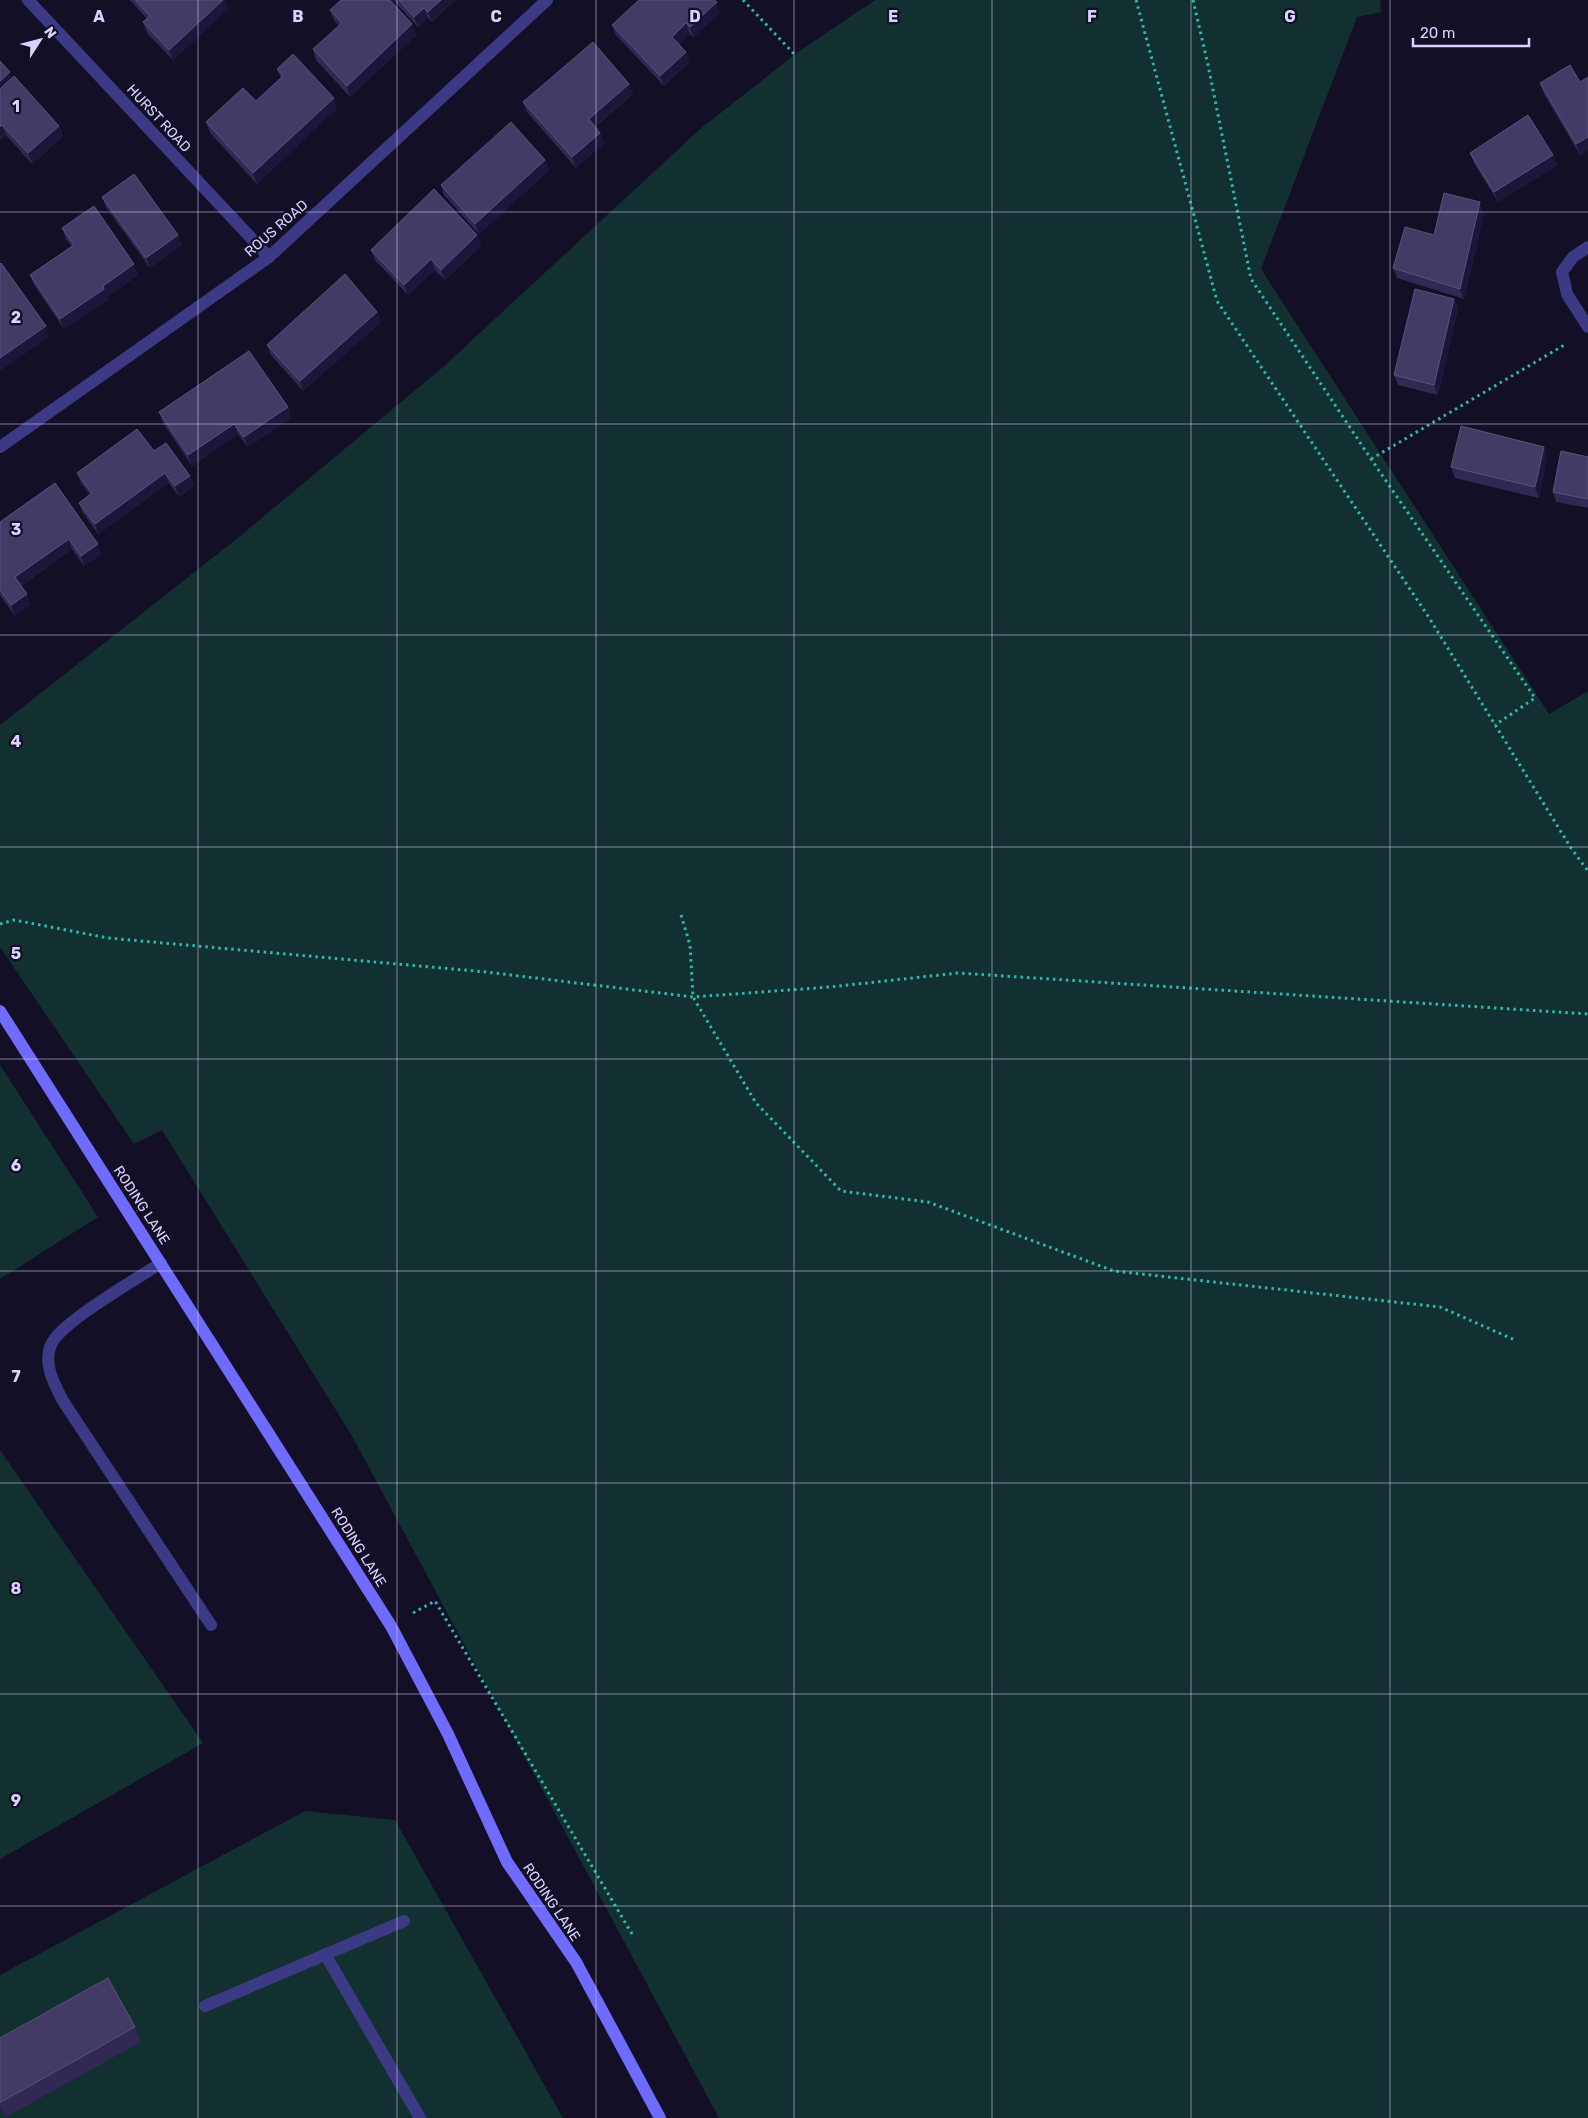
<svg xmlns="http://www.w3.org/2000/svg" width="1588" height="2118" font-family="Rubik,sans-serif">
<rect width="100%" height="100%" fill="#130f26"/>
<g fill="#12302f">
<path d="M875 0H1380L1381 12 1357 17 1261 269 1549 714 1588 691V2118H719L352 1436 162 1130 134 1144 0 947V725L234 541 443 367 699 130 798 52Z"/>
<path d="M0 1065 98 1217 0 1279Z"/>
<path d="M0 1450 203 1743 0 1859Z"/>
<path d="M305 1811 395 1820 563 2118H0V1975Z"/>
</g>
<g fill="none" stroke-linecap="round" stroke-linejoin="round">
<g stroke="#2fb8b0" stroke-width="3" stroke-dasharray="2.5 4" stroke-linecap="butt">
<path d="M743 0 795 55"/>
<path d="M1136 0 1217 301 1428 616 1571 848 1588 871"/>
<path d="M1193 0 1208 65 1251 279 1371 459 1535 698 1495 725"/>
<path d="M1371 459 1566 344"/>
<path d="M681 915 690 945 693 997 756 1103 841 1191 928 1202 1114 1271 1440 1307 1515 1340"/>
<path d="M0 924 14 920 108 938 486 972 693 997 830 987 958 973 1588 1014"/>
<path d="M413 1613 435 1601 632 1934"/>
</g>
<g stroke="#3d3a85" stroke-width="12">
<path d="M161 1263C138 1278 63 1321 52 1343 42 1362 54 1384 63 1401L211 1625"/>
<path d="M325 1954 420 2118"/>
<path d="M205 2006 404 1921"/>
</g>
<g stroke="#3d3a85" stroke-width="12">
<path d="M28 0 269 257"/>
<path d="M1588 247 1573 257 1562 272 1567 294 1588 327"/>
<path d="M0 447 269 257 547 0"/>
</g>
<path stroke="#6f6bff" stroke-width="12" d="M0 1011 391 1626 448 1734 507 1862 576 1962 660 2118"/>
</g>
<g fill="#312854">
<path d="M130 0H225L228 9 173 60 147 33 143 22 147 19Z"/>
<path d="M393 0H455L432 22 428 18 418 27Z"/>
<path d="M330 10 416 35 350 97 316 60 313 49 339 26 334 20Z"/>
<path d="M720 13 693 37 690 34 679 44 686 52 689 62 664 86 616 35 612 25Z"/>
<path d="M0 61 12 78 59 126 63 136 32 164 6 135 0 140Z"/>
<path d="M277 69 337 108 257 184 210 133 206 122 256 101 281 78Z"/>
<path d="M1588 77V150L1580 155 1544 94 1540 83 1580 82Z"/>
<path d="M629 84 633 94 595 127 600 133 604 143 576 168 527 112 523 102Z"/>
<path d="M1470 153 1557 165 1498 202 1474 163Z"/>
<path d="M545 160 549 170 479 234 444 195 441 185Z"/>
<path d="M102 197 182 245 150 268 106 207Z"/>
<path d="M1484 213 1464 299 1397 278 1393 268 1434 235Z"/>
<path d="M62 228 138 275 107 297 108 300 64 329 34 285 30 275 72 247 66 239Z"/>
<path d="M477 235 481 246 445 280 435 270 408 295 375 260 371 250Z"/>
<path d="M1454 299 1458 309 1438 395 1398 385 1394 375Z"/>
<path d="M377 312 381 322 303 391 271 355 267 345Z"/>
<path d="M288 407 291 418 248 447 238 434 192 466 163 423 159 412Z"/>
<path d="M1544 447 1547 457 1539 498 1455 478 1451 467Z"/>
<path d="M154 451 190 476 194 486 179 497 169 483 98 534 83 513 79 503 90 495 81 483 77 473Z"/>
<path d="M1588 457V508L1556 502 1553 492Z"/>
<path d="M55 483 101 554 84 566 72 549 21 586 30 605 15 616 0 595V522Z"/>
<path d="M135 2027 141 2042 6 2117 0 2106V2038Z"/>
</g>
<g fill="#1d163a">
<path d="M223 0H225L228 9 173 60 169 50Z"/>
<path d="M441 0H455L432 22 428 12Z"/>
<path d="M717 2 720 13 693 37 690 27Z"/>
<path d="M424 8 428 18 418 27 414 17Z"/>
<path d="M686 23 690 34 675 47 672 37Z"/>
<path d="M412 24 416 35 350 97 347 86Z"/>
<path d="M686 52 689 62 664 86 660 76Z"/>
<path d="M10 72 13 82 0 94V81Z"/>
<path d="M629 84 633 94 592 129 589 119Z"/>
<path d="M334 98 337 108 257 184 253 173Z"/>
<path d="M2 125 6 135 0 140V127Z"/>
<path d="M59 126 63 136 32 164 28 153Z"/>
<path d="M600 133 604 143 576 168 572 157Z"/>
<path d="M1588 137V150L1580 155 1576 144Z"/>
<path d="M1553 155 1557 165 1498 202 1494 192Z"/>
<path d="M545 160 549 170 479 234 475 224Z"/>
<path d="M1480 202 1484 213 1464 299 1460 289Z"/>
<path d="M178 235 182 245 150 268 146 258Z"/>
<path d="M477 235 481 246 445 280 441 270Z"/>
<path d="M431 259 435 270 408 295 404 285Z"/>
<path d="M134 264 138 275 107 297 108 300 64 329 60 319Z"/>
<path d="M1454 299 1458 309 1438 395 1434 385Z"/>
<path d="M377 312 381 322 303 391 300 381Z"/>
<path d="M46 326 49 337 0 371V358Z"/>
<path d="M288 407 291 418 248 447 244 437Z"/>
<path d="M234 424 238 434 192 466 188 455Z"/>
<path d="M1544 447 1547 457 1539 498 1535 487Z"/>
<path d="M165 473 169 483 98 534 95 524Z"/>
<path d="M190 476 194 486 179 497 175 486Z"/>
<path d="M69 539 72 549 19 587 15 577Z"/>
<path d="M98 544 101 554 84 566 81 556Z"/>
<path d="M27 594 30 605 15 616 11 605Z"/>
</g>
<g fill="#433a66" stroke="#5a527e">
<path d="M135 0H223L169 50 143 22 150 16Z"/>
<path d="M341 0H390L412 24 347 86 313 49 342 23 330 10Z"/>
<path d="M399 0H441L428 12 424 8 414 17Z"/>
<path d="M639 0H714L717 2 690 27 686 23 672 37 686 52 660 76 612 25Z"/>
<path d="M593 42 629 84 589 119 600 133 572 157 523 102Z"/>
<path d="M293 54 334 98 253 173 206 122 243 88 256 101 283 76 277 69Z"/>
<path d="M0 61 10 72 0 81Z"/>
<path d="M1570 65 1580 82 1588 77V137L1576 144 1540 83Z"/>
<path d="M14 76 59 126 28 153 2 125 0 127V89Z"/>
<path d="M1528 115 1553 155 1494 192 1470 153Z"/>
<path d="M511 122 545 160 475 224 441 185Z"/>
<path d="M134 174 178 235 146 258 102 197Z"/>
<path d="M434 189 477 235 441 270 431 259 404 285 371 250Z"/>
<path d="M1444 193 1480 202 1460 289 1393 268 1405 227 1434 235Z"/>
<path d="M94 206 134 264 103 286 104 289 60 319 30 275 74 245 62 228Z"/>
<path d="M1 263 46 326 0 358V264Z"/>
<path d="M345 274 377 312 300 381 267 345Z"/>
<path d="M1415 289 1454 299 1434 385 1394 375Z"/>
<path d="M249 351 288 407 244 437 234 424 188 455 159 412Z"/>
<path d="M1461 426 1544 447 1535 487 1451 467Z"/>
<path d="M137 429 154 451 166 443 190 476 175 486 165 473 95 524 79 503 92 493 77 473Z"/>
<path d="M1561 451 1588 457V499L1553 492Z"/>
<path d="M55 483 98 544 81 556 69 539 15 577 27 594 11 605 0 590V522Z"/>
<path d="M108 1978 135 2027 1 2102 0 2101V2038Z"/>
</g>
<path fill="none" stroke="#d9d4ff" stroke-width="1" stroke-opacity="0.55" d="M198 0V2118M397 0V2118M596 0V2118M794 0V2118M992 0V2118M1191 0V2118M1390 0V2118M0 212H1588M0 424H1588M0 635H1588M0 847H1588M0 1059H1588M0 1271H1588M0 1483H1588M0 1694H1588M0 1906H1588"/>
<g text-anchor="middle" stroke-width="4.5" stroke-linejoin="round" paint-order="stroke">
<g font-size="14" fill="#d9d4ff" stroke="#130f26">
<text transform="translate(159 118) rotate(47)" y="5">HURST ROAD</text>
<text transform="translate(276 228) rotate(-41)" y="5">ROUS ROAD</text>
<text transform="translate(142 1205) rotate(57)" y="5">RODING LANE</text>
<text transform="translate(359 1547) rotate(58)" y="5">RODING LANE</text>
<text transform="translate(552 1902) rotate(56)" y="5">RODING LANE</text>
</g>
</g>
<g font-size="16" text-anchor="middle" font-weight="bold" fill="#d9d4ff" stroke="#130f26" stroke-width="4.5" stroke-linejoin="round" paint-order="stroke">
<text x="99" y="22">A</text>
<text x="298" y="22">B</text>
<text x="496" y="22">C</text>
<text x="695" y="22">D</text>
<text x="893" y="22">E</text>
<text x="1092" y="22">F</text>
<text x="1290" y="22">G</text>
<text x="16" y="112">1</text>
<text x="16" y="323">2</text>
<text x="16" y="535">3</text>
<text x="16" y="747">4</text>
<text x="16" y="959">5</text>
<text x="16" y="1171">6</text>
<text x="16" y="1382">7</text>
<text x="16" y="1594">8</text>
<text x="16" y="1806">9</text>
</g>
<g transform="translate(40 40) rotate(54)" stroke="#130f26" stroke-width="4" paint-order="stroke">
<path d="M0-4L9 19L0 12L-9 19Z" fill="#d9d4ff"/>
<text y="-8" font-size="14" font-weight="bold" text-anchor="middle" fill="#d9d4ff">N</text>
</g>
<path d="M1413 38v8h116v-8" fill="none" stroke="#d9d4ff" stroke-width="2.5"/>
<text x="1420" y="38" font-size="15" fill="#d9d4ff" stroke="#130f26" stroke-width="4" paint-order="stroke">20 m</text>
</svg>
